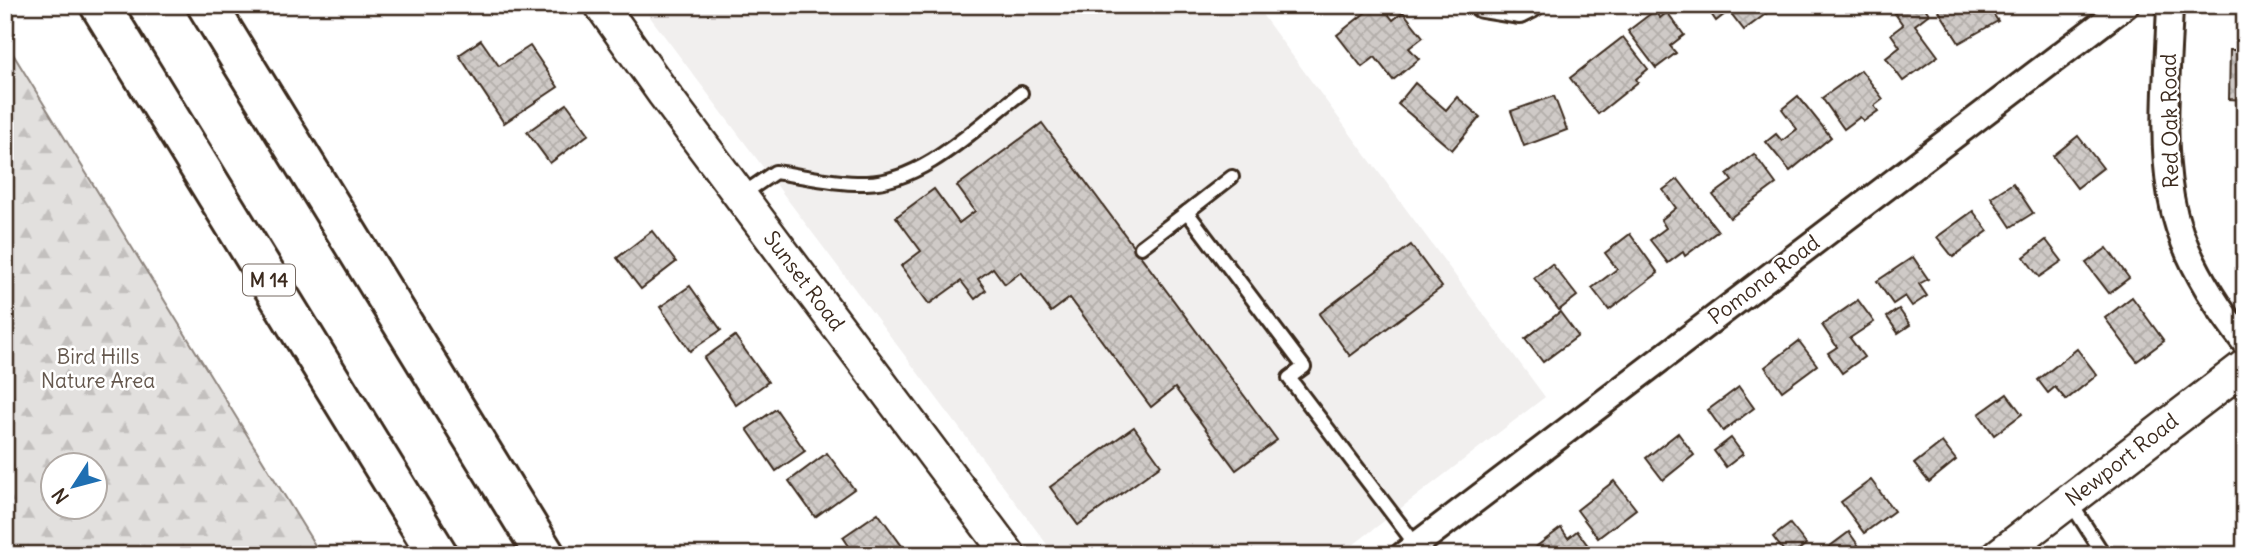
<svg xmlns="http://www.w3.org/2000/svg" width="2250" height="560" font-family="Delius,sans-serif">
<defs>
<pattern id="forest-firs" width="22" height="20" patternUnits="userSpaceOnUse" patternTransform="scale(1.75)"><rect width="22" height="20" fill="#e2e0de"/><path d="M5 1l3.5 6h-7zM16 11l3.5 6h-7z" fill="#c3c0be"/></pattern>
<pattern id="building-cross-hatch" width="8" height="8" patternUnits="userSpaceOnUse" patternTransform="scale(1.75)"><rect width="8" height="8" fill="#cfcac7"/><path d="M0 0l8 8M0 8l8-8" fill="none" stroke="#b3aeaa"/></pattern>
</defs>
<rect width="100%" height="100%" fill="#fff"/>
<filter id="ink" filterUnits="userSpaceOnUse"><feTurbulence type="fractalNoise" baseFrequency=".0143" numOctaves="2"/><feDisplacementMap in="SourceGraphic" scale="14" xChannelSelector="R" yChannelSelector="G"/><feConvolveMatrix kernelMatrix="1 2 1 2 8 2 1 2 1" color-interpolation-filters="sRGB"/></filter>
<g filter="url(#ink)">
<path fill="#f1efee" d="M641 5H1255L1545 397 1340 555H1055Z"/>
<path fill="url(#forest-firs)" stroke="#8e857e" stroke-width="2" fill-rule="evenodd" d="M5 41 321 555H5ZM52 466H94V508H52Z"/>
<g fill="url(#building-cross-hatch)" stroke="#3b2a1e" stroke-width="2">
<path d="M1375 5H1381L1393 20 1403 12 1423 37 1409 48 1419 59 1393 80 1375 57 1362 67 1337 35Z"/>
<path d="M1705 5H1761L1767 13 1744 30 1729 11 1716 21Z"/>
<path d="M1889 5H1923L1929 14 1915 25 1938 56 1903 81 1886 58 1900 47 1891 34 1903 25Z"/>
<path d="M1987 5 1998 21 1959 43 1936 6Z"/>
<path d="M1654 11 1660 18 1667 12 1684 35 1670 46 1676 53 1656 68 1628 31Z"/>
<path d="M2243 21 2245 100 2229 99 2230 50H2242Z"/>
<path d="M1623 37 1648 69 1636 79 1638 82 1598 114 1570 78Z"/>
<path d="M481 40 499 66 530 46 558 87 504 123 459 55Z"/>
<path d="M1861 70 1883 99 1874 106 1878 111 1864 121 1860 117 1844 129 1822 98Z"/>
<path d="M1415 83 1446 110 1457 97 1480 117 1452 150 1398 104Z"/>
<path d="M1554 96 1567 130 1524 146 1511 111Z"/>
<path d="M1798 96 1831 137 1790 171 1766 142 1776 134 1782 141 1797 129 1782 109Z"/>
<path d="M567 104 589 134 550 163 527 132Z"/>
<path d="M1042 123 1277 440 1236 470 1175 388 1151 407 1070 298 1051 312 1021 272 1005 284 993 268 978 279 986 290 975 299 961 281 929 304 901 266 921 251 896 217 934 189 959 223 975 211 957 186Z"/>
<path d="M2078 136 2103 168 2077 188 2053 156Z"/>
<path d="M1754 154 1776 184 1730 218 1713 195 1732 181 1727 174Z"/>
<path d="M1678 179 1718 231 1685 256 1683 252 1668 263 1650 240 1666 228 1661 220 1676 208 1663 190Z"/>
<path d="M2013 183 2033 213 2011 227 1991 197Z"/>
<path d="M1973 211 1988 231 1953 257 1937 237Z"/>
<path d="M652 231 676 262 641 289 617 258Z"/>
<path d="M1630 234 1658 273 1609 310 1592 288 1617 269 1605 253Z"/>
<path d="M2046 240 2062 261 2039 277 2024 257Z"/>
<path d="M1411 245 1442 287 1350 356 1319 314Z"/>
<path d="M2107 248 2129 278 2109 293 2086 263Z"/>
<path d="M1913 257 1928 279 1919 284 1927 296 1912 306 1905 296 1893 304 1877 281Z"/>
<path d="M1552 264 1577 296 1559 310 1534 278Z"/>
<path d="M690 286 721 330 690 351 660 307Z"/>
<path d="M2132 297 2164 341 2137 361 2105 318Z"/>
<path d="M1858 300 1874 322 1850 338 1864 357 1842 373 1828 353 1837 347 1822 325Z"/>
<path d="M1899 309 1910 325 1898 333 1887 317Z"/>
<path d="M1560 312 1578 336 1543 362 1525 339Z"/>
<path d="M735 336 768 382 736 405 704 358Z"/>
<path d="M1799 341 1817 365 1782 391 1765 367Z"/>
<path d="M2077 349 2097 375 2066 400 2055 387 2048 393 2038 380Z"/>
<path d="M1739 387 1754 408 1723 431 1708 410Z"/>
<path d="M2007 394 2022 414 1994 435 1979 414Z"/>
<path d="M776 409 805 451 776 471 747 429Z"/>
<path d="M1134 427 1161 465 1078 525 1050 487Z"/>
<path d="M1678 433 1694 455 1663 480 1646 458Z"/>
<path d="M1731 438 1743 454 1726 467 1714 451Z"/>
<path d="M1942 442 1956 460 1929 482 1914 464Z"/>
<path d="M827 453 854 489 815 517 789 481Z"/>
<path d="M1871 480 1894 511 1864 533 1841 502Z"/>
<path d="M1614 481 1636 509 1598 538 1577 510Z"/>
<path d="M878 513 907 553 905 555H855L843 537Z"/>
<path d="M1790 524 1806 544 1792 555H1787L1773 537Z"/>
<path d="M1561 528 1568 538 1577 531 1595 555H1525Z"/>
<path d="M1849 532 1865 555H1818Z"/>
</g>
<g fill="none" stroke-linecap="round" stroke-linejoin="round">
<defs>
<g id="service">
<path d="M1232 177 1187 212 1304 367 1289 378 1416 545"/>
<path d="M740 196 775 172C804 176 837 184 866 183 924 182 977 126 1021 93"/>
<path d="M1141 247 1187 212"/>
<path d="M2070 502 2104 555"/>
</g>
<g id="minor">
<path d="M1482 5 1519 11 1531 5"/>
<path d="M2170 5C2168 68 2160 135 2171 197 2180 251 2212 301 2245 343"/>
<path d="M1403 555 2126 5"/>
</g>
<g id="tertiary">
<path d="M601 5 664 94 1009 555"/>
<path d="M1999 555 2245 366"/>
</g>
<g id="motorway">
<path d="M100 5 438 555"/>
<path d="M207 5 545 555"/>
</g>
</defs>
<use href="#service" stroke="#3b2a1e" stroke-width="18"/>
<use href="#minor" stroke="#3b2a1e" stroke-width="30"/>
<use href="#tertiary" stroke="#3b2a1e" stroke-width="37"/>
<use href="#motorway" stroke="#3b2a1e" stroke-width="44"/>
<use href="#service" stroke="#fff" stroke-width="12"/>
<use href="#minor" stroke="#fff" stroke-width="24"/>
<use href="#tertiary" stroke="#fff" stroke-width="32"/>
<use href="#motorway" stroke="#fff" stroke-width="38"/>
</g>
</g>
<g text-anchor="middle" stroke-width="5" stroke-linejoin="round" paint-order="stroke">
<rect fill="#fff" stroke="#766a62" stroke-width="2" x="243" y="264.5" width="52" height="31" rx="5"/>
<g font-size="19" font-weight="bold" fill="#3b2a1e">
<text x="269" y="287">M 14</text>
</g>
<g font-size="21" fill="#3b2a1e" stroke="#fff">
<text transform="translate(2170 121) rotate(-91)" y="7">Red Oak Road</text>
<text transform="translate(1764 280) rotate(-37)" y="7">Pomona Road</text>
<text transform="translate(804 281) rotate(53)" y="7">Sunset Road</text>
<text transform="translate(2122 460) rotate(-38)" y="7">Newport Road</text>
</g>
<g font-size="21" fill="#65584e" stroke="#fff">
<text x="98" y="364">Bird Hills<tspan x="98" dy="24">Nature Area</tspan></text>
</g>
</g>
<rect width="2250" height="560" fill="none" stroke="#fff" stroke-width="28"/>
<rect x="14" y="14" width="2222" height="532" fill="none" stroke="#3b2a1e" stroke-width="2.5" filter="url(#ink)"/>
<g transform="translate(74 486) rotate(234)"><circle r="33" fill="#ffffff" stroke="#b1aaa5" stroke-width="2"/>
<path d="M0-5L12 26L0 18L-12 26Z" fill="#1f6fb2"/>
<text y="-10" font-size="19" font-weight="bold" text-anchor="middle" fill="#3b2a1e">N</text>
</g>
</svg>
